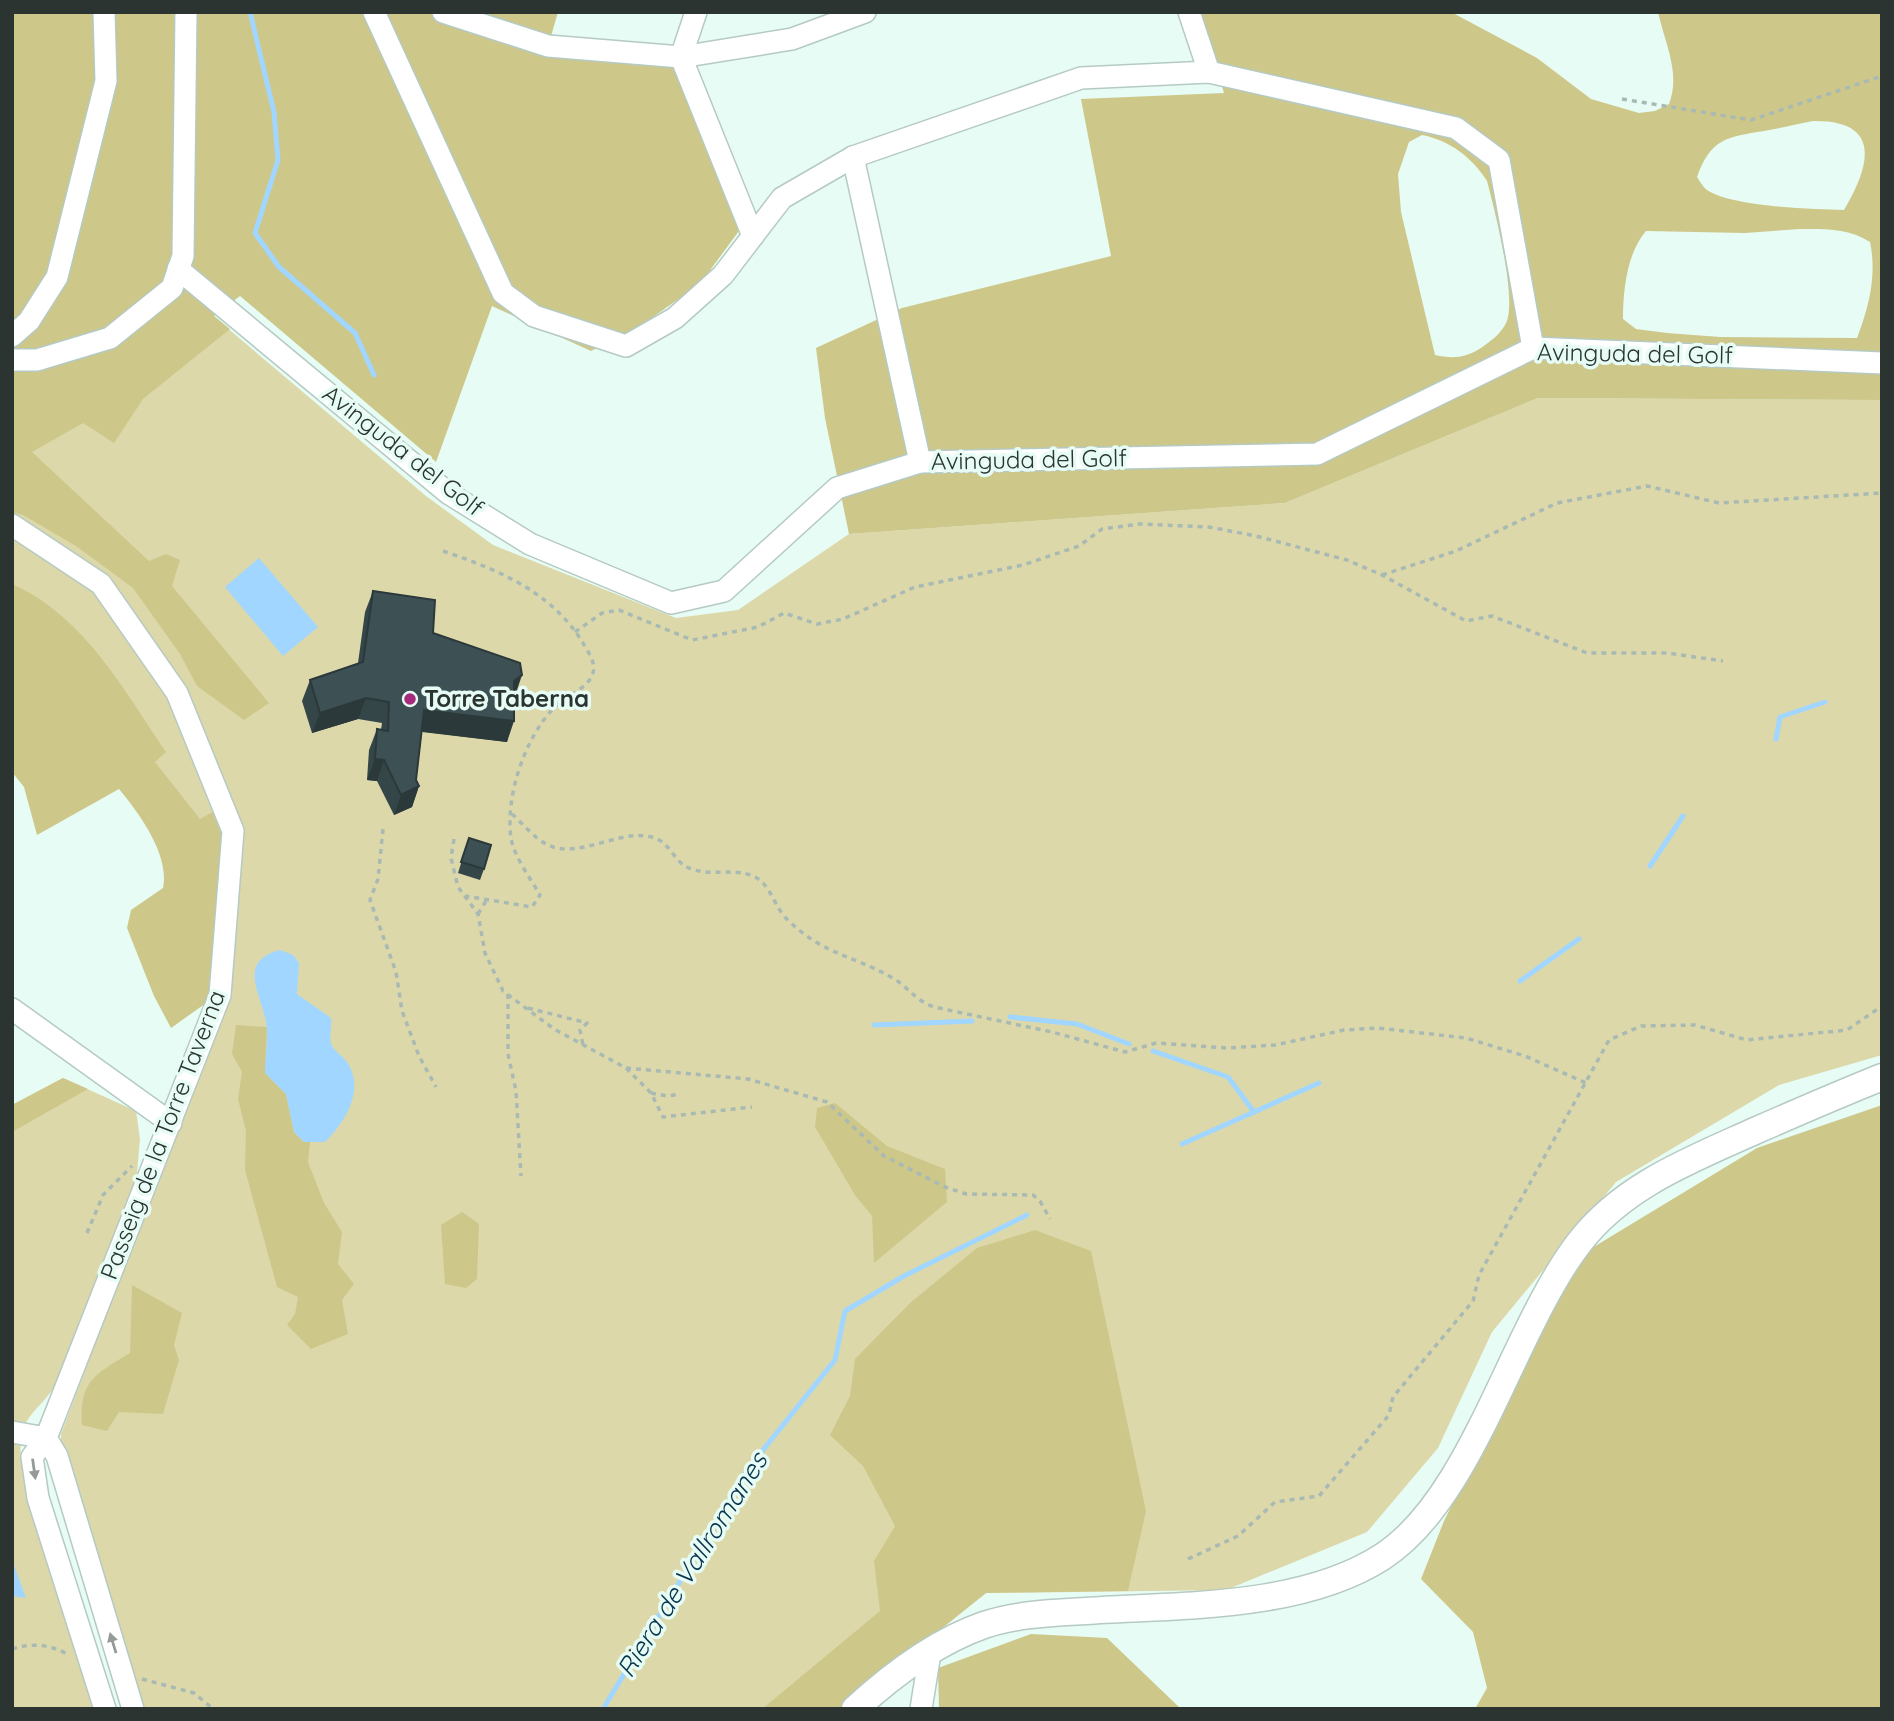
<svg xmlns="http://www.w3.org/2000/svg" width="1894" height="1721" font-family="Quicksand,sans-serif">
<rect width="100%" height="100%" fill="#e6fcf4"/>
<g fill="#ddd8aa">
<path d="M213 316 426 496 493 545 676 618 738 610 849 534 1285 503 1538 398 1882 400V1055L1779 1085 1616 1182 1492 1332 1438 1448 1367 1532 1226 1590 986 1593 841 1709H138L61 1457V1434L148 1205 205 1008 221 860 12 632V467Z"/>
<path d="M63 1078 136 1111 140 1139 136 1184 64 1373C36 1420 11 1413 24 1476L99 1709H12V1105Z"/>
</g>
<g fill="#cec78a" fill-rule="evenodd">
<path d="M12 12H558L545 57 677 65 744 224 700 284 640 326 591 351 492 306 436 462 240 296 214 316 230 329 143 399 114 443 83 423 32 452 149 561 166 554 180 560 172 586 269 703 244 720 197 686 180 654 133 588 76 546 23 515 12 512Z"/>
<path d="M1200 12H1451L1537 58 1591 99 1639 113 1655 111 1669 104C1681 73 1665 44 1658 12H1882V400L1538 398 1285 503 849 534 825 418 816 348 902 308 1111 256 1081 99 1224 93ZM1813 121C1883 120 1870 166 1844 210 1811 209 1733 207 1707 190 1703 187 1699 180 1697 177 1711 138 1727 137 1764 131 1781 128 1797 124 1813 121ZM1422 135C1449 140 1473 158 1487 181 1495 211 1516 294 1507 321 1502 333 1491 341 1481 348 1465 358 1453 359 1435 355L1401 212 1398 174 1409 142ZM1800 229C1826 229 1848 228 1870 242 1877 275 1869 307 1857 338L1720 337 1667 333 1636 329 1623 319C1623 290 1627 253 1646 231L1745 233Z"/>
<path d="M12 584C84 616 124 690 166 752L155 762 200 819 216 810 230 832 216 996 171 1028 154 996 127 928 131 910 163 888C170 855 139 813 119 789L37 835 24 787 12 772Z"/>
<path d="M236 1025 267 1027 265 1073 286 1094 294 1132 304 1142H310L308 1162 324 1203 342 1232 338 1264 354 1284 342 1300 348 1334 311 1349 287 1325 295 1314 298 1297 277 1287 245 1170 246 1131 238 1099 242 1072 232 1054Z"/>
<path d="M63 1078 88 1089 12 1132V1105Z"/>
<path d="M835 1103 887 1146 945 1169 947 1202 874 1263 872 1216 855 1195 815 1127 817 1108Z"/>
<path d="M1882 1105V1709H1475L1487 1688 1473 1632 1421 1579 1444 1521 1519 1370 1587 1251 1757 1148Z"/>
<path d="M462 1212 479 1224 477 1279 466 1288 445 1284 441 1225Z"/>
<path d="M1035 1230 1091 1251 1146 1511 1128 1591 986 1593 841 1709H762L880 1611 874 1561 895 1526 863 1466 830 1435 850 1396 855 1359 910 1303 977 1248Z"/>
<path d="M132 1285 182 1313 174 1345 179 1360 163 1414 119 1412 107 1431 82 1425C79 1380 96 1374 130 1353Z"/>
<path d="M1031 1634 1107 1638 1181 1709H939L938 1668Z"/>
</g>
<g fill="#a0d6ff">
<path d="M259 558 318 627 283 656 225 587Z"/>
<path d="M280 950 293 955 299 963 297 994 331 1018C332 1026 329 1038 331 1044 335 1053 344 1056 349 1065 364 1093 344 1123 325 1142H304L294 1132 286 1094 265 1073C265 1058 268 1042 267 1028 264 997 234 962 280 950Z"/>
<path d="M12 1560 26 1598 12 1596Z"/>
</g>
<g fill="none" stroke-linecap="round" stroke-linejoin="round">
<g stroke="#a0d6ff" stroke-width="5">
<path d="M250 12 274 112 278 160 255 233 279 267 355 333 374 375"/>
<path d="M1776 739 1780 717 1825 702"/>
<path d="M1650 866 1683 816"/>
<path d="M1520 981 1579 939"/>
<path d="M1010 1017 1077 1024 1129 1044"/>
<path d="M874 1025 972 1021"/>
<path d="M1153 1051 1228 1077 1254 1112"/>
<path d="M1182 1144 1319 1083"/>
<path d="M603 1709 747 1470 835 1360 845 1311 904 1276 1027 1215"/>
</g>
<defs>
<g id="minor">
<path d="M374 12 503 293 534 316 626 346 675 318 723 275 782 198 853 157 1081 78 1209 72 1456 128 1499 160 1533 348"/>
<path d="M443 12 548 46 681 57 792 39 865 12"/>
<path d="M696 12 681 57 753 236"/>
<path d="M1189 12 1209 72"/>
<path d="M853 157 920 462"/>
<path d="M178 269 448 493 530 544 671 603 724 591 837 488 920 462 1317 454 1533 348 1882 363"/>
<path d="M12 336 29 321 57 277 106 81 104 12"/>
<path d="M12 360H37L110 338 172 288 183 256 186 12"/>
<path d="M12 525 101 584 177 693 233 831 220 995 46 1438 12 1432"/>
<path d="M12 1009 171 1123"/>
<path d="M105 1709 38 1498 32 1457 46 1438 57 1456 133 1709"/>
<path d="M921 1709 930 1653"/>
</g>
<path id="major" d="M855 1709C892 1675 935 1642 984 1625 1017 1614 1052 1613 1086 1611 1179 1605 1301 1609 1382 1557 1473 1498 1511 1332 1579 1243 1623 1185 1693 1159 1757 1130 1798 1112 1840 1094 1882 1077"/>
</defs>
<use href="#minor" stroke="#b5cac2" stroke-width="24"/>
<use href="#major" stroke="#b5cac2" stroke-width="29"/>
<g stroke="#a8bab3" stroke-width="3.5" stroke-dasharray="5 5" stroke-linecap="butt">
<path d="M1622 99 1751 120 1882 76"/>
<path d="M443 551C498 570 551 591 583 643 588 652 596 662 593 673 590 687 564 698 554 708 525 737 505 797 511 838 514 857 531 879 540 895L532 907 465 896"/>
<path d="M1382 575 1456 551 1557 503 1647 486 1719 503 1882 493"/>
<path d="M575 632 602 613 619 610 692 640 758 627 784 613 817 624 843 619 915 587 1023 565 1079 546 1102 529 1140 524 1209 527 1256 536 1347 560 1382 575 1466 621 1492 616 1587 653H1667L1723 661"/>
<path d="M512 814C523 824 535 839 548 845 580 861 627 823 659 840 669 845 675 860 685 866 708 880 742 863 762 882 773 893 777 911 789 921 824 955 852 955 891 977 908 986 914 1000 934 1007L1052 1032 1125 1052 1156 1043 1227 1048 1275 1045 1344 1030 1378 1028 1466 1038 1525 1056 1586 1083"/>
<path d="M383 829 378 879 370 900 396 972 402 1011 419 1056 436 1087"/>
<path d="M454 839 451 858 458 887 478 914 485 953 503 991 554 1029 626 1068 651 1093 663 1117 752 1107"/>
<path d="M478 914 486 901"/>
<path d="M508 994V1054L516 1091 521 1176"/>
<path d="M528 1008 587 1023 580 1030 583 1045"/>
<path d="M626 1068 748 1079 827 1102 884 1156 945 1187 966 1194 1033 1195 1040 1201 1050 1219"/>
<path d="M651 1093 667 1096 680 1094"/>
<path d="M87 1233 103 1195 132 1166"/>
<path d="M1188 1559 1238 1536 1275 1502 1319 1496 1389 1415 1393 1397 1473 1301 1479 1275 1609 1040 1641 1026 1695 1025 1747 1040 1847 1030 1882 1006"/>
<path d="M12 1649C32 1643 49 1644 67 1654"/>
<path d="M142 1679 194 1693 213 1709"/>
</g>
<use href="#minor" stroke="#fff" stroke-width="21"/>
<use href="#major" stroke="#fff" stroke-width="26"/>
</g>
<g fill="#344648">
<path d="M373 591 433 633 515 696 507 742 422 732 416 780 419 786 412 807 394 815 377 781 367 780 369 750 377 729 381 730 382 723 358 719 312 733 302 701 310 680 358 663 365 612Z"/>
<path d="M469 838 484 869 480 880 458 873Z"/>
</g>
<g fill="#2b393b">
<path d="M522 675 515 696 506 702 514 681Z"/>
<path d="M366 698 358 719 312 733 320 713Z"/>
<path d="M424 710 514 721 507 742 417 731Z"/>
<path d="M375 759 384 760 377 781 367 780Z"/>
<path d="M419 786 412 807 394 815 401 795Z"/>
</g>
<g fill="#3d5154" stroke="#2b393b" stroke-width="2">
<path d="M373 591 435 600 433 633 520 663 522 675 514 681V721L424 710 416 780 419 786 401 795 384 760 375 759 377 729 388 731 389 702 366 698 320 713 310 680 363 662Z"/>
<path d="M469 838 491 845 484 869 461 862Z"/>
</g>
<defs><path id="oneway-solid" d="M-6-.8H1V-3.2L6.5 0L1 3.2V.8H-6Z" transform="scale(1.75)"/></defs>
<g fill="#959a98">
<use href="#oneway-solid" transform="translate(34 1469) rotate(82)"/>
<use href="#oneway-solid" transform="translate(113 1643) rotate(-107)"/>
</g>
<circle fill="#a72a7c" stroke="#e6fcf4" stroke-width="2.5" cx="410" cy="699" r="7"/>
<g text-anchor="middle" stroke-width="7" stroke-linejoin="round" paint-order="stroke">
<g font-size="24" fill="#2b3431" stroke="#e6fcf4">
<text transform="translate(1635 354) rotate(1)" y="8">Avinguda del Golf</text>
<text transform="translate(403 451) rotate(38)" y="8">Avinguda del Golf</text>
<text transform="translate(1029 460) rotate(-1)" y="8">Avinguda del Golf</text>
<text transform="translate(163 1135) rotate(-69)" y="8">Passeig de la Torre Taverna</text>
</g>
<g font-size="24" font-weight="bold" fill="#2b3431" stroke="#e6fcf4" text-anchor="start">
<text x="424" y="707">Torre Taberna</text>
</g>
<g font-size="26" font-style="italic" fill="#07334d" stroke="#e6fcf4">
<text transform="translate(692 1565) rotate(-58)" y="9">Riera de Vallromanes</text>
</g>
</g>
<rect width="1894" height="1721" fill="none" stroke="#2b3431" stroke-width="28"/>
</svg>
